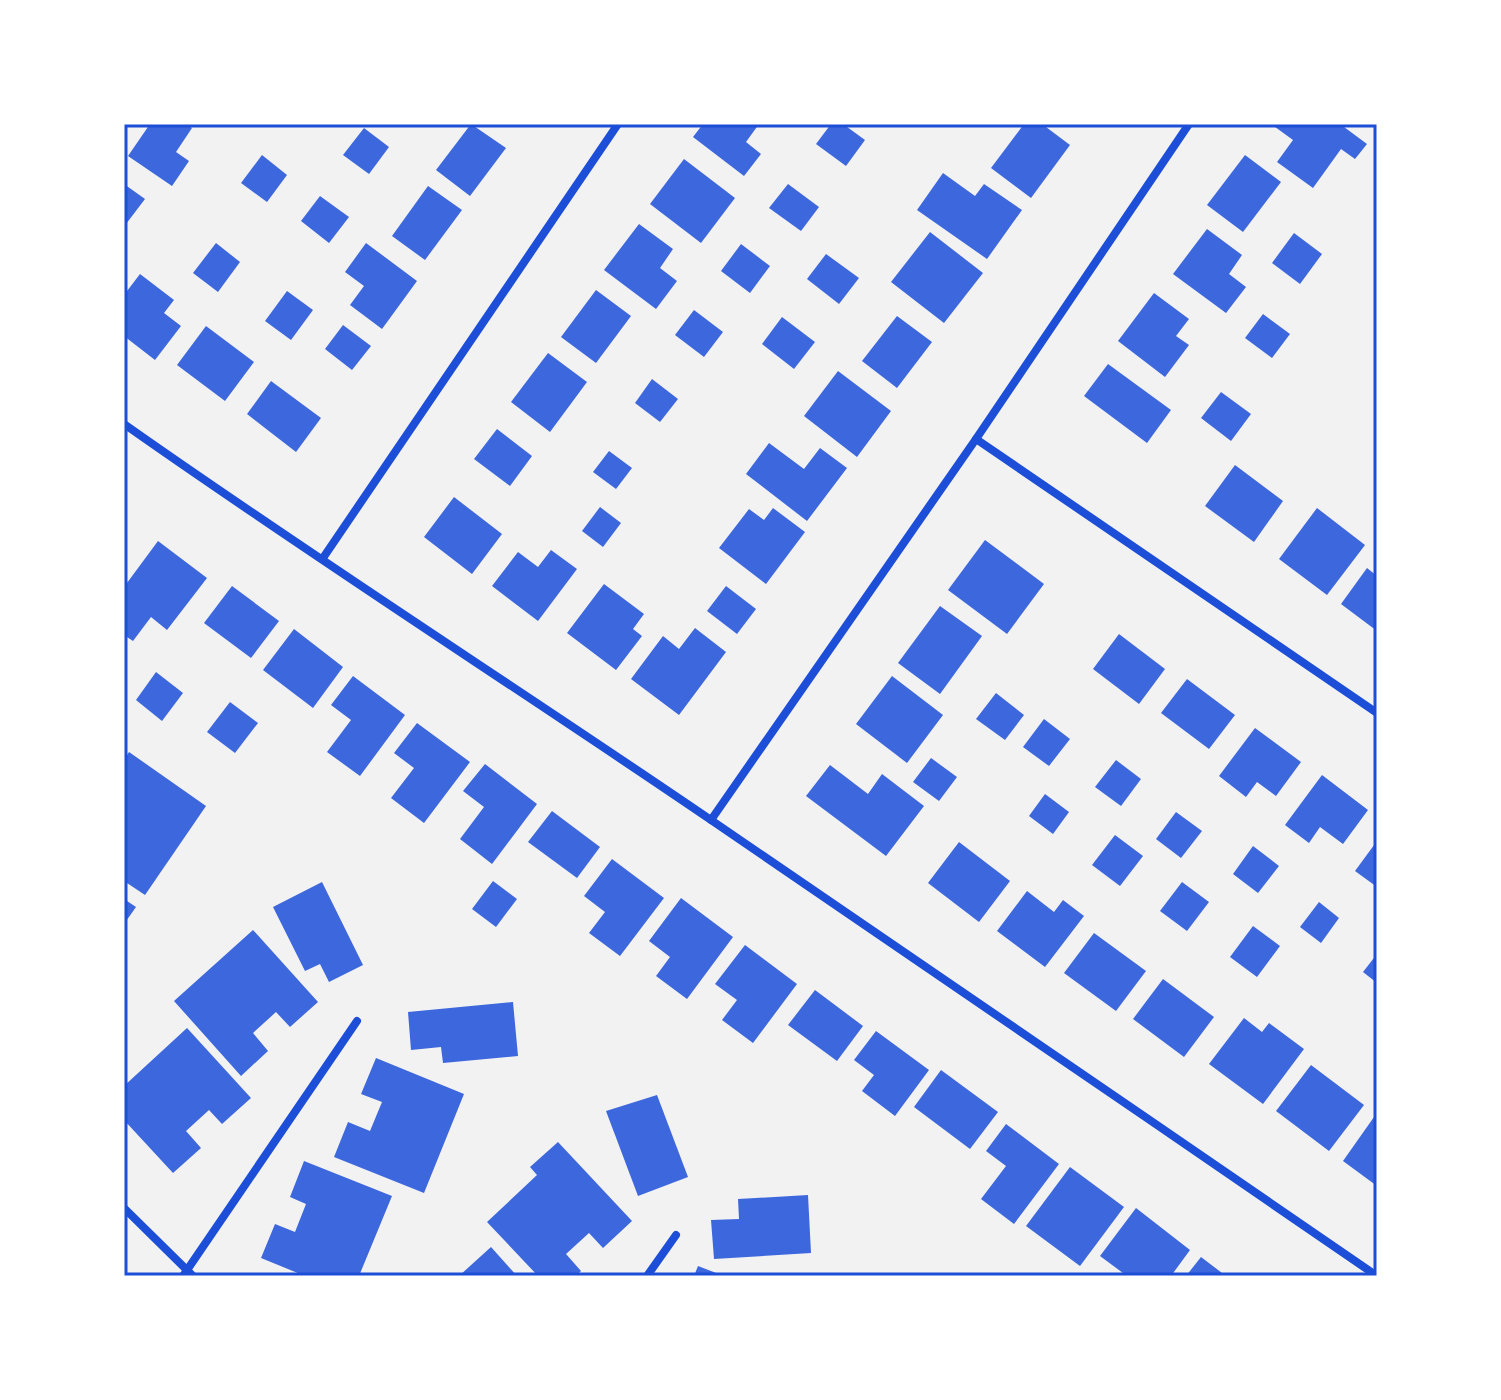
<svg xmlns="http://www.w3.org/2000/svg" width="1501" height="1400" font-family="'IBM Plex Serif',serif">
<rect width="100%" height="100%" fill="#f2f2f2"/>
<g fill="#3d67dc">
<path d="M150 124H186L192 128 176 152 189 161 172 186 128 156Z"/>
<path d="M471 124 506 148 470 196 436 170Z"/>
<path d="M703 124H759L746 142 761 154 744 176 693 137Z"/>
<path d="M831 124H843L865 140 846 166 816 144Z"/>
<path d="M1024 124H1042L1070 145 1031 198 991 168Z"/>
<path d="M1271 124H1340L1367 144 1355 159 1341 149 1313 188 1277 162 1293 140Z"/>
<path d="M364 128 389 147 369 174 343 155Z"/>
<path d="M262 155 287 175 267 202 241 183Z"/>
<path d="M1245 155 1281 182 1243 232 1207 205Z"/>
<path d="M684 159 735 198 701 243 650 204Z"/>
<path d="M943 173 975 196 984 184 1022 210 987 259 917 210Z"/>
<path d="M124 184 145 199 126 224 124 222Z"/>
<path d="M788 184 819 207 801 231 769 208Z"/>
<path d="M428 186 462 210 425 260 392 236Z"/>
<path d="M320 196 349 217 329 243 301 221Z"/>
<path d="M639 224 673 249 660 268 677 281 656 309 604 270Z"/>
<path d="M1207 229 1242 255 1229 274 1246 287 1226 313 1173 274Z"/>
<path d="M930 232 983 273 944 323 891 282Z"/>
<path d="M1294 233 1322 254 1300 284 1272 263Z"/>
<path d="M216 243 240 262 218 292 193 273Z"/>
<path d="M366 243 417 281 382 329 350 305 364 286 345 272Z"/>
<path d="M741 244 770 266 750 293 721 271Z"/>
<path d="M826 254 859 278 839 304 807 279Z"/>
<path d="M140 274 174 300 164 313 181 326 155 360 124 336V295Z"/>
<path d="M596 290 631 316 596 363 561 337Z"/>
<path d="M287 291 313 310 291 340 265 321Z"/>
<path d="M1154 293 1189 319 1176 336 1189 345 1165 377 1118 341Z"/>
<path d="M694 310 723 332 704 357 675 335Z"/>
<path d="M1263 314 1290 334 1272 358 1245 338Z"/>
<path d="M897 316 932 342 897 388 862 361Z"/>
<path d="M782 317 815 342 794 369 762 344Z"/>
<path d="M343 325 371 346 352 370 325 349Z"/>
<path d="M206 326 254 362 225 401 177 365Z"/>
<path d="M548 353 587 382 550 432 511 402Z"/>
<path d="M1108 364 1171 410 1147 443 1084 396Z"/>
<path d="M838 371 891 411 857 457 804 416Z"/>
<path d="M652 379 678 399 660 422 635 403Z"/>
<path d="M271 381 321 418 296 452 247 414Z"/>
<path d="M1221 392 1251 414 1231 441 1201 418Z"/>
<path d="M497 429 532 456 510 486 474 459Z"/>
<path d="M769 443 804 469 820 448 847 468 807 521 746 474Z"/>
<path d="M609 451 632 468 616 489 593 472Z"/>
<path d="M1235 465 1283 501 1254 542 1205 506Z"/>
<path d="M454 497 502 534 472 574 424 537Z"/>
<path d="M600 507 621 523 603 547 582 531Z"/>
<path d="M773 508 805 532 766 584 719 548 749 509 764 520Z"/>
<path d="M1317 508 1365 545 1327 595 1279 559Z"/>
<path d="M985 540 1044 584 1007 634 948 590Z"/>
<path d="M158 541 207 578 167 630 151 617 133 641 124 635V587Z"/>
<path d="M551 550 577 569 538 621 492 586 518 552 538 567Z"/>
<path d="M1367 568 1377 576V631L1341 604Z"/>
<path d="M604 584 644 614 633 629 642 636 616 670 567 633Z"/>
<path d="M232 586 279 621 251 658 204 623Z"/>
<path d="M726 586 756 609 737 634 707 611Z"/>
<path d="M940 606 982 636 940 694 898 663Z"/>
<path d="M695 628 726 652 679 715 631 679 663 636 679 649Z"/>
<path d="M294 629 343 667 313 708 263 670Z"/>
<path d="M1119 634 1165 669 1139 704 1093 669Z"/>
<path d="M156 672 183 693 162 721 136 700Z"/>
<path d="M353 676 405 715 360 776 327 752 351 720 331 705Z"/>
<path d="M892 676 943 715 907 763 856 724Z"/>
<path d="M1187 679 1235 715 1209 749 1161 713Z"/>
<path d="M996 693 1024 715 1005 740 976 719Z"/>
<path d="M230 702 258 723 235 753 207 732Z"/>
<path d="M1044 719 1070 739 1049 766 1023 747Z"/>
<path d="M417 723 470 762 424 823 391 798 414 768 394 753Z"/>
<path d="M1255 728 1301 762 1276 796 1257 782 1246 797 1219 776Z"/>
<path d="M129 752 206 806 145 895 124 881V760Z"/>
<path d="M931 758 957 777 939 801 913 782Z"/>
<path d="M1116 760 1141 779 1121 806 1095 787Z"/>
<path d="M485 764 537 804 492 864 460 839 484 807 463 791Z"/>
<path d="M830 765 868 794 882 774 924 806 886 856 806 796Z"/>
<path d="M1322 775 1368 810 1343 844 1320 827 1309 843 1285 825Z"/>
<path d="M1045 794 1069 812 1053 834 1029 816Z"/>
<path d="M552 811 600 847 577 878 528 842Z"/>
<path d="M1176 812 1202 831 1181 858 1156 839Z"/>
<path d="M1115 835 1143 856 1120 886 1092 865Z"/>
<path d="M1377 841V887L1355 871Z"/>
<path d="M959 842 1010 881 979 922 928 883Z"/>
<path d="M1253 846 1279 866 1258 893 1233 874Z"/>
<path d="M612 859 664 898 620 956 589 933 605 912 584 896Z"/>
<path d="M493 881 517 899 496 927 472 909Z"/>
<path d="M322 882 363 965 329 982 320 964 305 971 273 907Z"/>
<path d="M1182 882 1209 902 1187 931 1160 911Z"/>
<path d="M1027 891 1054 912 1063 900 1084 916 1045 967 997 931Z"/>
<path d="M681 898 733 937 687 999 656 976 670 957 649 941Z"/>
<path d="M124 899 136 907 124 924Z"/>
<path d="M1319 902 1339 918 1321 943 1300 927Z"/>
<path d="M1253 926 1280 946 1257 977 1230 957Z"/>
<path d="M253 930 318 1002 290 1027 276 1012 253 1033 268 1051 241 1076 174 1001Z"/>
<path d="M1094 933 1146 971 1116 1011 1064 973Z"/>
<path d="M745 945 797 984 753 1043 722 1020 737 1000 715 984Z"/>
<path d="M1377 954V983L1363 972Z"/>
<path d="M1163 979 1214 1017 1184 1057 1133 1019Z"/>
<path d="M815 990 863 1026 837 1061 788 1025Z"/>
<path d="M513 1002 518 1056 443 1063 441 1047 411 1050 408 1012Z"/>
<path d="M1244 1018 1262 1032 1269 1023 1304 1049 1263 1104 1209 1064Z"/>
<path d="M187 1028 251 1098 222 1124 209 1110 186 1131 201 1148 173 1173 124 1120V1086Z"/>
<path d="M876 1031 929 1070 895 1116 862 1091 874 1075 854 1060Z"/>
<path d="M376 1058 464 1094 424 1193 334 1157 348 1122 370 1131 382 1102 361 1094Z"/>
<path d="M1311 1065 1364 1105 1329 1151 1276 1111Z"/>
<path d="M941 1070 998 1112 970 1149 914 1107Z"/>
<path d="M657 1095 688 1177 638 1196 606 1111Z"/>
<path d="M1374 1117 1377 1119V1186L1343 1161Z"/>
<path d="M1006 1124 1059 1164 1014 1224 981 1199 1006 1166 986 1151Z"/>
<path d="M558 1142 632 1221 603 1248 589 1233 566 1254 581 1271 576 1276H538L487 1222 537 1175 530 1167Z"/>
<path d="M304 1161 392 1196 359 1276H305L261 1258 275 1224 295 1232 306 1204 290 1197Z"/>
<path d="M1070 1167 1124 1207 1080 1266 1026 1226Z"/>
<path d="M808 1195 811 1253 714 1259 711 1220 739 1219 738 1199Z"/>
<path d="M1136 1208 1190 1250 1171 1276H1127L1100 1256Z"/>
<path d="M491 1247 517 1276H459Z"/>
<path d="M1201 1257 1226 1276H1186Z"/>
<path d="M698 1266 724 1276H694Z"/>
</g>
<g fill="none" stroke-linecap="round" stroke-linejoin="round">
<g stroke="#1d4ed8" stroke-width="8">
<path d="M124 424C317 560 516 687 711 820 934 971 1155 1124 1377 1276"/>
<path d="M976 439 1377 713"/>
<path d="M323 558 618 124"/>
<path d="M711 820 976 439 1189 124"/>
<path d="M124 1208 193 1276"/>
<path d="M183 1276 357 1021"/>
<path d="M647 1276 676 1235"/>
</g>
</g>
<rect width="1501" height="1400" fill="none" stroke="#ffffff" stroke-width="252"/>
<rect x="126" y="126" width="1249" height="1148" fill="none" stroke="#1d4ed8" stroke-width="3"/>
</svg>
